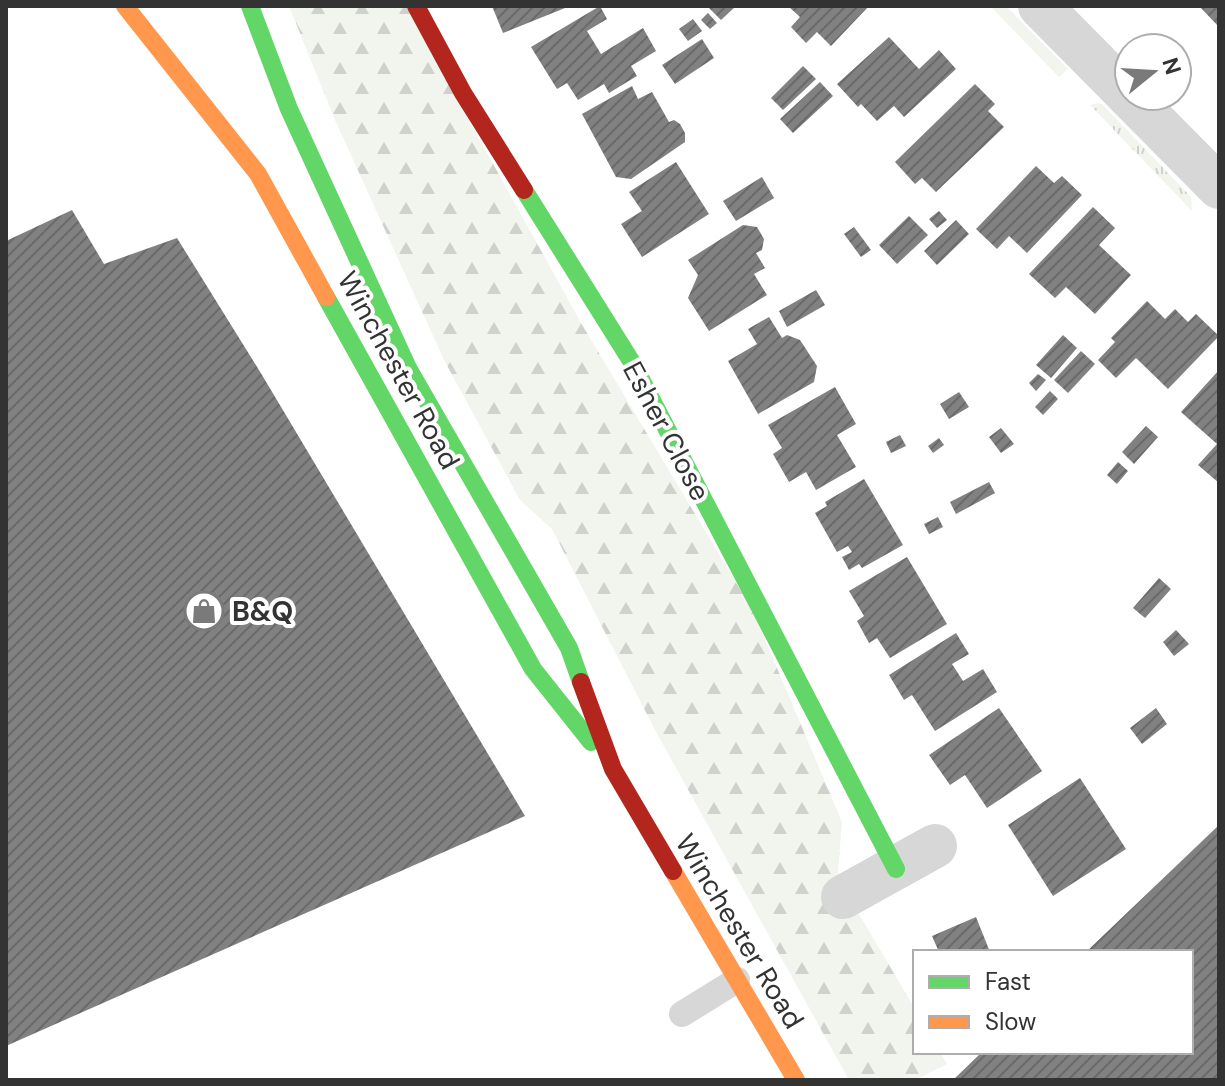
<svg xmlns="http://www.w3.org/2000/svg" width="1225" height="1086" font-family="'DM Sans',sans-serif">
<defs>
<pattern id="grass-tufts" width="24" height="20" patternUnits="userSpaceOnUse" patternTransform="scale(2)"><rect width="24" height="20" fill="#f1f5ed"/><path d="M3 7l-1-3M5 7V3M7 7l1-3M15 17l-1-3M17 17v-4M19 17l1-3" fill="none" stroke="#cfd2cc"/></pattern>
<pattern id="forest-firs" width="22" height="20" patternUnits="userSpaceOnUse" patternTransform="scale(2)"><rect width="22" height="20" fill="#f1f5ed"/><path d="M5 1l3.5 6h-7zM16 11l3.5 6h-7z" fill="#cfd2cc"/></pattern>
<pattern id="building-hatch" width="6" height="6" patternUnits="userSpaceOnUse" patternTransform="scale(2)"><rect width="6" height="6" fill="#818181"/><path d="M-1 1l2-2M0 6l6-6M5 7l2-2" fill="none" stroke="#6a6a6a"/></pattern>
</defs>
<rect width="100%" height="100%" fill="#fff"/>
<g fill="url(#grass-tufts)">
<path d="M990 6H1006L1068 69 1059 77Z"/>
<path d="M1097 103 1102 104 1191 197 1192 211 1090 105Z"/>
</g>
<path fill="url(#forest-firs)" d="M289 6H406L581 323 753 611 842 822 837 885 842 918 859 914 915 1009V1052H940L947 1064 915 1080H849L655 730 552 529 520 500 444 360 335 120Z"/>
<g fill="url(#building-hatch)">
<path d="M492 6H570L503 33Z"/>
<path d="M600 6 607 19 587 31 601 54 643 28 656 51 631 66 637 76 609 93 604 84 578 100 567 83 557 89 531 47Z"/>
<path d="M707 6H736L721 20Z"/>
<path d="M788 6H869L831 46 817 32 806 43 791 27 800 17Z"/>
<path d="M1199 6H1219V27Z"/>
<path d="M708 13 717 23 710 29 701 20Z"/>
<path d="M693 19 702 31 688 41 679 29Z"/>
<path d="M889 37 919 69 939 50 956 69 904 117 894 106 877 121 861 104 858 107 837 84Z"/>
<path d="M702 39 714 58 675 84 662 65Z"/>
<path d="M803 66 816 79 783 110 771 98Z"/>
<path d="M820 82 833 96 793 133 780 119Z"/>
<path d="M975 84 995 104 988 111 1004 127 936 192 922 178 915 184 895 162Z"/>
<path d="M632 86 638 99 652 92 669 122 674 120 680 124 685 133V142L631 179 616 177 582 114Z"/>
<path d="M676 162 709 214 642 257 621 224 642 211 629 192Z"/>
<path d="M1036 166 1054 183 1062 176 1082 195 1027 253 1009 236 997 249 976 229Z"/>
<path d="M762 177 774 198 736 221 723 201Z"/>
<path d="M1093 207 1115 228 1099 245 1131 275 1095 314 1066 287 1055 298 1029 274Z"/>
<path d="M72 210 104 264 177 238 262 375 525 816 6 1046V241Z"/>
<path d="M939 211 947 220 937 228 929 219Z"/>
<path d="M909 216 928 235 897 264 879 245Z"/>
<path d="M956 220 969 234 937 265 924 251Z"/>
<path d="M743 225 757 227 764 239 762 250 756 253 765 268 754 274 767 295 709 331 688 298 698 275 688 260Z"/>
<path d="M854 227 871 250 861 257 844 234Z"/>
<path d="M816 290 825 305 787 327 779 311Z"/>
<path d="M1147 301 1165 319 1175 309 1188 322 1196 314 1219 336 1168 389 1136 358 1116 378 1098 360 1115 342 1111 338Z"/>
<path d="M769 317 782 338 787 335 800 340 817 366 814 382 758 414 728 361 757 344 748 329Z"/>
<path d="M1063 335 1077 348 1051 378 1036 365Z"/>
<path d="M1081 351 1095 364 1068 393 1054 380Z"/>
<path d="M1219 370V483L1198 465 1217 444 1181 412Z"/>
<path d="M1038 374 1046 380 1036 391 1029 383Z"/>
<path d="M835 387 856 424 837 435 856 467 816 490 806 472 789 482 773 454 782 448 768 425Z"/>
<path d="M1050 391 1058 399 1043 415 1035 407Z"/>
<path d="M959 392 969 407 949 419 940 404Z"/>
<path d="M1146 426 1158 437 1134 464 1122 452Z"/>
<path d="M1001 428 1014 444 1001 453 989 437Z"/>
<path d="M900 435 906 446 891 453 886 442Z"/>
<path d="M939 438 944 445 933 453 928 446Z"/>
<path d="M1118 462 1128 471 1117 484 1107 475Z"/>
<path d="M864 479 903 545 862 568 859 564 849 570 842 557 852 552 848 546 837 552 815 513 827 506 825 502Z"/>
<path d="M989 482 995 493 956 514 950 502Z"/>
<path d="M938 517 943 527 929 534 924 524Z"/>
<path d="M907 557 947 624 890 658 877 638 869 643 857 621 864 616 849 591Z"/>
<path d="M1159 578 1171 589 1145 618 1133 608Z"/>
<path d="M1176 630 1189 644 1174 656 1163 642Z"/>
<path d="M956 633 969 654 952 664 963 681 983 669 997 692 935 731 912 695 904 700 889 675Z"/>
<path d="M999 708 1042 771 987 808 965 775 950 785 929 755Z"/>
<path d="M1156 708 1167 724 1142 744 1130 728Z"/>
<path d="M1080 778 1126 849 1053 896 1008 825Z"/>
<path d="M1219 825V1080H953L982 1052H1191V952H1086Z"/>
<path d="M976 917 990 952H939L932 936Z"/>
</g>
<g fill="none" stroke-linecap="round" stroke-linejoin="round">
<path stroke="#d7d7d7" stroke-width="26" d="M682 1014 737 980"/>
<g stroke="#d7d7d7" stroke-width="44">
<path d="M1040 6 1129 96"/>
<path d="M1129 96 1219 187"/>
<path d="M843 897 935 846"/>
</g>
<g stroke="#63d668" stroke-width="18">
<path d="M250 6 289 109 408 368 569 648 581 682"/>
<path d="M524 190 633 364 896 869"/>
<path d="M326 297 533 669 591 742"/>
</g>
<g stroke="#ff974d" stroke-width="18">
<path d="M125 6 258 174 326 297"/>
<path d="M673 871 796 1080"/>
</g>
<g stroke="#b3261e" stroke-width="18">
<path d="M416 6 463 93 524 190"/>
<path d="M581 682 613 769 673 871"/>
</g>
</g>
<defs>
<symbol id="shop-ring" viewBox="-11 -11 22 22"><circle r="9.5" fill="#fff" stroke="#7a7a7a" stroke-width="1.5"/><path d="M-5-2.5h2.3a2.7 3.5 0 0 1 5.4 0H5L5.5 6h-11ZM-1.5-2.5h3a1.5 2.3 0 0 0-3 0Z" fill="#7a7a7a"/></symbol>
</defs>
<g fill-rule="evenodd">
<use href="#shop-ring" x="182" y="589" width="44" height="44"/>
</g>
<g text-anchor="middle" stroke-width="8" stroke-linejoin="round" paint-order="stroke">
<g font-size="28" fill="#333" stroke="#fff">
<text transform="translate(399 370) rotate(61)" y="10">Winchester Road</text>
<text transform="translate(667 431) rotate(62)" y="10">Esher Close</text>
<text transform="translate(740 931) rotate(59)" y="10">Winchester Road</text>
</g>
<g font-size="28" font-weight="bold" fill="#333" stroke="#fff" text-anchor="start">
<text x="232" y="621">B&amp;Q</text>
</g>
</g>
<rect width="1225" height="1086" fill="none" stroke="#333333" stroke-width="16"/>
<rect x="913" y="950" width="280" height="104" fill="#ffffff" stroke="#adadad" stroke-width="2"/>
<rect x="929" y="976" width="40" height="12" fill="#63d668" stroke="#adadad" stroke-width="2"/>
<text x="985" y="990" font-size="24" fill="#333333">Fast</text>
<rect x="929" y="1016" width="40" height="12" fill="#ff974d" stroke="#adadad" stroke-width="2"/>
<text x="985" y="1030" font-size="24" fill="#333333">Slow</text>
<g transform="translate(1153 72) rotate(72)"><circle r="38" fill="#ffffff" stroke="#adadad" stroke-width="2"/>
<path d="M0-6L14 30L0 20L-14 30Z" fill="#7a7a7a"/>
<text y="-12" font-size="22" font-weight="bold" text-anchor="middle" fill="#333333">N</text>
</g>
</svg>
